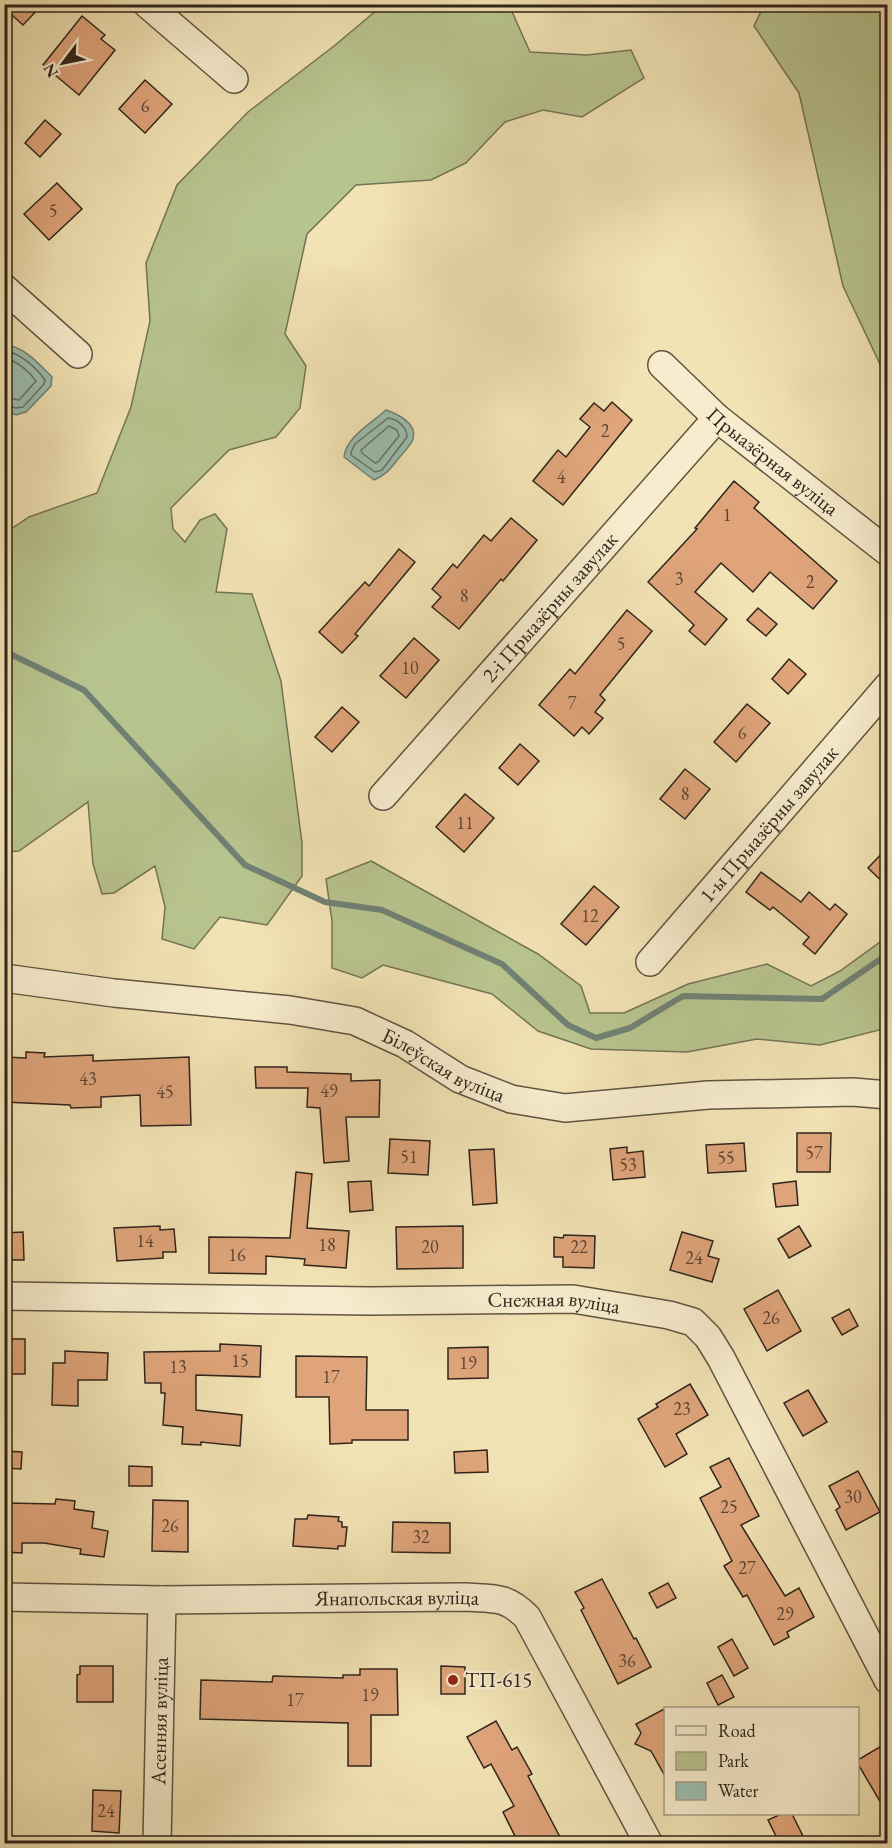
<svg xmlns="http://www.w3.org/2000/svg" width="892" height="1848" font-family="'EB Garamond',serif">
<rect width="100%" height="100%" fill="#f2e3b4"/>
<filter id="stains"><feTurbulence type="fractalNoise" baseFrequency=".00333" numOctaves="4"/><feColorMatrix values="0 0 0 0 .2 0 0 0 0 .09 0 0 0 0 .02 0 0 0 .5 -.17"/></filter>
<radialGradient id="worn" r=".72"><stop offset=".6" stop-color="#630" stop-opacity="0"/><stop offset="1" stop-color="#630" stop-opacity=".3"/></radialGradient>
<g fill="#b8c48f" stroke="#747456" stroke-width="1.5">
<path d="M383 5H509L530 52 587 55 631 50 644 78 582 117 543 110 505 122 466 163 431 180 356 185 307 234 285 334 306 366 300 408 276 437 229 450 171 508 173 529 185 542 200 520 215 514 227 529 216 592 252 594 281 681 302 843V876L267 925 220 917 194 949 162 939 165 907 155 866 114 893 102 894 93 864 88 802 19 851 5 852V529L8 531 29 517 97 493 131 407 150 321 146 263 177 185 248 112 334 46Z"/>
<path d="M764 5H887V379L843 286 799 93 754 26Z"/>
<path d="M371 861 538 954 581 986 590 1013H624L688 984 767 964 811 986 840 971 887 937V1028L820 1045 757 1039 687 1052 591 1049 538 1031 492 994 383 965 362 978 332 968V921L326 879Z"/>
</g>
<g fill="#9bbeaf" stroke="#708174" stroke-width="1.5">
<path d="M5 345C24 346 39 364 52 377L51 386 26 412 16 415 5 409Z"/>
<path d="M386 410C398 414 418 424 413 439 411 445 403 453 399 458 391 468 386 475 374 480L344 457C346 437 372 423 386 410Z"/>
</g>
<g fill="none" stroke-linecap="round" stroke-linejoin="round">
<g stroke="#657266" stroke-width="1.5">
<path d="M4 350C21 354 36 367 45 380L44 384 23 407 16 408 4 404"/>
<path d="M4 358C17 361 29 371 36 381L19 400 4 397"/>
<path d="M388 418C397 419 407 427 407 437L382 470 375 472 351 455V452L355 444Z"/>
<path d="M389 426 397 430 399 436 378 462 375 463 362 453 361 450Z"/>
</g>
<path stroke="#708174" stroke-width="6" d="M4 651 84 690 245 865 325 902 382 910 502 964 568 1025 596 1038 630 1028 683 996 822 999 888 954"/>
</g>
<g fill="#dfa47a" stroke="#2f251c" stroke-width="1.5">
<path d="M4 4H43L23 25 4 8Z"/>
<path d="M82 16 105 35 101 39 115 50 79 95 43 65Z"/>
<path d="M145 80 172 104 145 133 119 109Z"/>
<path d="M45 120 61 134 40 157 25 143Z"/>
<path d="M57 183 82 209 49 240 24 214Z"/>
<path d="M612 402 632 420 563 505 533 481 558 450 566 457 590 427 580 419 594 403 604 411Z"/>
<path d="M734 481 759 502 754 508 837 581 813 609 770 572 753 592 721 563 695 592 727 619 705 645 689 631 694 625 648 582 697 529 695 528Z"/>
<path d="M511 518 537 540 503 581 501 579 459 629 432 607 441 597 432 589 453 564 457 568 484 535 491 541Z"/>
<path d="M399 549 415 562 355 634 358 636 342 653 319 632 365 582 369 586Z"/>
<path d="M758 608 777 624 766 636 747 620Z"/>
<path d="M627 610 652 631 600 695 605 700 595 712 603 718 589 734 582 727 574 736 539 705 570 669 575 674Z"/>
<path d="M414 638 439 660 406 698 380 676Z"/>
<path d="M789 659 806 674 788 694 772 679Z"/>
<path d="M747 704 770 723 736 762 714 742Z"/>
<path d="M342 707 359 722 332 752 315 737Z"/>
<path d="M520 744 539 761 518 785 499 768Z"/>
<path d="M685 769 710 789 685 819 660 799Z"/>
<path d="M465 794 494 818 464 852 436 827Z"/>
<path d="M888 847V887L868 868Z"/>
<path d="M761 872 801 902 809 892 830 910 835 904 847 914 815 954 803 944 809 937 773 907 770 910 746 892Z"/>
<path d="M594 886 619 907 586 945 561 924Z"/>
<path d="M26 1052 45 1053 44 1057 93 1055V1061L189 1057 191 1125 141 1126 140 1095 101 1097V1107L71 1108 70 1105 4 1102V1057L26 1058Z"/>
<path d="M255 1067H287V1072L351 1074V1081L380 1080 379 1117H346L349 1161 324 1163 320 1108 307 1107 308 1088H256Z"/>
<path d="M797 1133H831L830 1172H797Z"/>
<path d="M390 1139 430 1141 428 1175 388 1173Z"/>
<path d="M744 1143 746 1171 708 1173 706 1145Z"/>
<path d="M627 1147V1153L643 1151 645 1177 613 1180 610 1149Z"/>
<path d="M494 1149 497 1203 473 1205 469 1150Z"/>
<path d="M296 1172 312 1174 307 1228 349 1231 346 1268 304 1265 305 1259 266 1256V1274L209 1273V1237L290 1238Z"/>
<path d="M371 1181 373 1210 350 1212 348 1182Z"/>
<path d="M796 1181 798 1205 776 1207 773 1184Z"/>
<path d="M160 1226V1230L174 1229 176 1252H163V1258L117 1261 114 1228Z"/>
<path d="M463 1226V1268L397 1269 396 1227Z"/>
<path d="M799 1226 811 1246 789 1258 778 1239Z"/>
<path d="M23 1232 24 1260H4V1233Z"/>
<path d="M682 1232 713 1241 708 1256 719 1259 712 1282 670 1270Z"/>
<path d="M564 1235 595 1236 594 1268 563 1267V1257H554V1237L563 1238Z"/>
<path d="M778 1290 801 1331 767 1351 744 1309Z"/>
<path d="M849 1309 858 1326 842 1335 832 1318Z"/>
<rect x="4" y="1339" width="21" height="35"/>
<path d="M220 1344 261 1346 260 1377 196 1375V1410L242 1415 240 1446 201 1442V1445L182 1444 183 1427 163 1425 165 1393H161V1383H145L144 1352 220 1351Z"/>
<path d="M488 1347V1378L448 1379V1348Z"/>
<path d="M65 1351 108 1353 107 1380H78V1406L52 1405 53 1363H65Z"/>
<path d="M296 1356 367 1357 366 1410H408V1440H352V1443L330 1444 329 1397H296Z"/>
<path d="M690 1384 708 1415 676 1434 687 1454 665 1467 638 1419 658 1407 656 1404Z"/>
<path d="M808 1390 827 1422 803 1436 784 1403Z"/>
<path d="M487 1450 488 1472 455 1473 454 1452Z"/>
<path d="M4 1451 22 1452 21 1469 4 1468Z"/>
<path d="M729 1458 759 1516 741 1525 785 1596 799 1588 814 1617 787 1632 789 1637 774 1645 747 1595 743 1597 724 1566 732 1561 700 1498 721 1487 710 1467Z"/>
<path d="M129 1466 152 1467V1486H129Z"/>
<path d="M858 1471 880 1512 846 1530 836 1510 840 1507 829 1486Z"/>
<path d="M56 1499 75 1501 74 1509 94 1512 92 1528 108 1531 104 1557 80 1554 81 1549 44 1543H22V1553L4 1552V1510H7L8 1503 55 1504Z"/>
<path d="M153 1500 188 1501V1552L152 1551Z"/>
<path d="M308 1515 339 1517 338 1521 342 1522V1527H347L345 1546H338V1549L293 1546 295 1519H307Z"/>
<path d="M393 1522 450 1523V1553L392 1552Z"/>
<path d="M602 1579 634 1639 636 1638 651 1667 618 1684 581 1610 584 1608 575 1592Z"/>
<path d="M668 1583 676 1598 657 1608 649 1593Z"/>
<path d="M732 1639 748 1668 734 1676 718 1647Z"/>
<path d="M80 1666H113V1702H77V1675L80 1674Z"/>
<path d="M441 1666 465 1667V1694H441Z"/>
<path d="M360 1669H397L398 1715H371V1766H348V1723L200 1719 201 1680 272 1682 273 1676 343 1678V1675H360Z"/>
<path d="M722 1675 734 1697 718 1705 707 1683Z"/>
<path d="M666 1708V1778L651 1751 635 1744 641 1733 636 1724Z"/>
<path d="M496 1721 512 1750 517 1747 532 1774 528 1776 560 1837 547 1844H519L503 1812 514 1806 491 1764 484 1768 467 1737Z"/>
<path d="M888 1742V1815L858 1764V1760Z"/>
<path d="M93 1790 121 1791 119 1833 92 1831Z"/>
<path d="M781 1814H792L807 1844H780L768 1820Z"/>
</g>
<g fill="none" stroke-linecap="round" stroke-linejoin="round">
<defs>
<g id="minor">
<path d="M147 4 234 79"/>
<path d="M4 288 78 354"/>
<path id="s1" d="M662 365 717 418 888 552"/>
<path id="s2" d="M383 796 717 418"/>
<path id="s3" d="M650 962 888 686"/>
<path id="s4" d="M4 978 114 993 290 1010 355 1021 405 1044 460 1079 511 1099 565 1108 708 1095 853 1092 888 1095"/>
<path id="s5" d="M4 1296 370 1301 573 1299 669 1315 693 1322 708 1337 721 1358 888 1680"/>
<path id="s6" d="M4 1597 162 1600 464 1597C493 1599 505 1595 527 1617L649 1844"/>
<path id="s7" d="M157 1844 162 1600"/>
</g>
</defs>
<use href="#minor" stroke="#605442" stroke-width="30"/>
<use href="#minor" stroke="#f7edce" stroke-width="27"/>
</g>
<circle fill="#8f2418" stroke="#f7edce" stroke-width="2" cx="453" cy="1680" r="6"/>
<g text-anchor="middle" stroke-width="4.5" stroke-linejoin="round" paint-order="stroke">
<g font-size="18" fill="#5b4534">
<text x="145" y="112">6</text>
<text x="53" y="217">5</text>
<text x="605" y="437">2</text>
<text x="561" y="483">4</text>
<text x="727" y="521">1</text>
<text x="679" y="585">3</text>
<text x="810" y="588">2</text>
<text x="464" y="602">8</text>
<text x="621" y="650">5</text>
<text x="410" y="674">10</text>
<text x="572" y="709">7</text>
<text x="742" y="739">6</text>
<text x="685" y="800">8</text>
<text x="465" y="829">11</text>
<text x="590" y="922">12</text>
<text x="88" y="1085">43</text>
<text x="329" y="1097">49</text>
<text x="165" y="1098">45</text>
<text x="814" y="1159">57</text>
<text x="409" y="1163">51</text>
<text x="726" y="1164">55</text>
<text x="628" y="1171">53</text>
<text x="145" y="1247">14</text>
<text x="327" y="1251">18</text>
<text x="430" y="1253">20</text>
<text x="579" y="1253">22</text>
<text x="237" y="1261">16</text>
<text x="694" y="1264">24</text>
<text x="771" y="1324">26</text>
<text x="240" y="1367">15</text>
<text x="468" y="1369">19</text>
<text x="178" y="1373">13</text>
<text x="331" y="1383">17</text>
<text x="682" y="1415">23</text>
<text x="853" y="1503">30</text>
<text x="729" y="1513">25</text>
<text x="170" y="1532">26</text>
<text x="421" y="1543">32</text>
<text x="747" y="1574">27</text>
<text x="785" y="1620">29</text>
<text x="627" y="1667">36</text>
<text x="370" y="1701">19</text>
<text x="295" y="1706">17</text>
<text x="106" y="1817">24</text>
</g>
<g font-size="21" fill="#2f251c" stroke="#f7edce">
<text dy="7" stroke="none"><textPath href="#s1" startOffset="147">Прыазёрная вуліца</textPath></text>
<text dy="7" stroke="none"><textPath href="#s2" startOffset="252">2-і Прыазёрны завулак</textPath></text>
<text dy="7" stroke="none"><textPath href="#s3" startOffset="182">1-ы Прыазёрны завулак</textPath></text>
<text dy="7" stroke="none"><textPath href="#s4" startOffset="453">Білеўская вуліца</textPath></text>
<text dy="7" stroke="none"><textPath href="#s5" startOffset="550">Снежная вуліца</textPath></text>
<text dy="7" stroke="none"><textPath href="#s6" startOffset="393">Янапольская вуліца</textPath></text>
<text dy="7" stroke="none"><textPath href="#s7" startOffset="123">Асенняя вуліца</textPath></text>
</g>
<g font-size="21" fill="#2f251c" stroke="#f7edce" text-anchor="start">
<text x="465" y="1687">ТП-615</text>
</g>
</g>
<rect width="892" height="1848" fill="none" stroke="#f2e3b4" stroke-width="24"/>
<rect x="6" y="6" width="880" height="1836" fill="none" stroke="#2f251c" stroke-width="3"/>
<rect x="12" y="12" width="868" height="1824" fill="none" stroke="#2f251c" stroke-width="1.5"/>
<rect x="664" y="1707" width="195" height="108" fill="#f7edce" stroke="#a79d87" stroke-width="1.5"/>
<rect x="676" y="1726" width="30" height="9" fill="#f7edce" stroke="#a79d87" stroke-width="1.5"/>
<text x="718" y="1737" font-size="18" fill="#2f251c">Road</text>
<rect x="676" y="1752" width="30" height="18" fill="#b8c48f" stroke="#a79d87" stroke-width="1.5"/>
<text x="718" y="1767" font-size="18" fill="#2f251c">Park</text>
<rect x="676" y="1782" width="30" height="18" fill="#9bbeaf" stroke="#a79d87" stroke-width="1.5"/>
<text x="718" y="1797" font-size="18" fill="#2f251c">Water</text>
<g transform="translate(63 63) rotate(238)" stroke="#f7edce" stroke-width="4.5" paint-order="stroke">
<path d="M0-4.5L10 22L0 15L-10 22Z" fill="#2f251c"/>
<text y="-9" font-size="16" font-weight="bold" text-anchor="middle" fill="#2f251c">N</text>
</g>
<rect width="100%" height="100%" filter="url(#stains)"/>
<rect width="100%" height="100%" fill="url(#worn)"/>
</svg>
